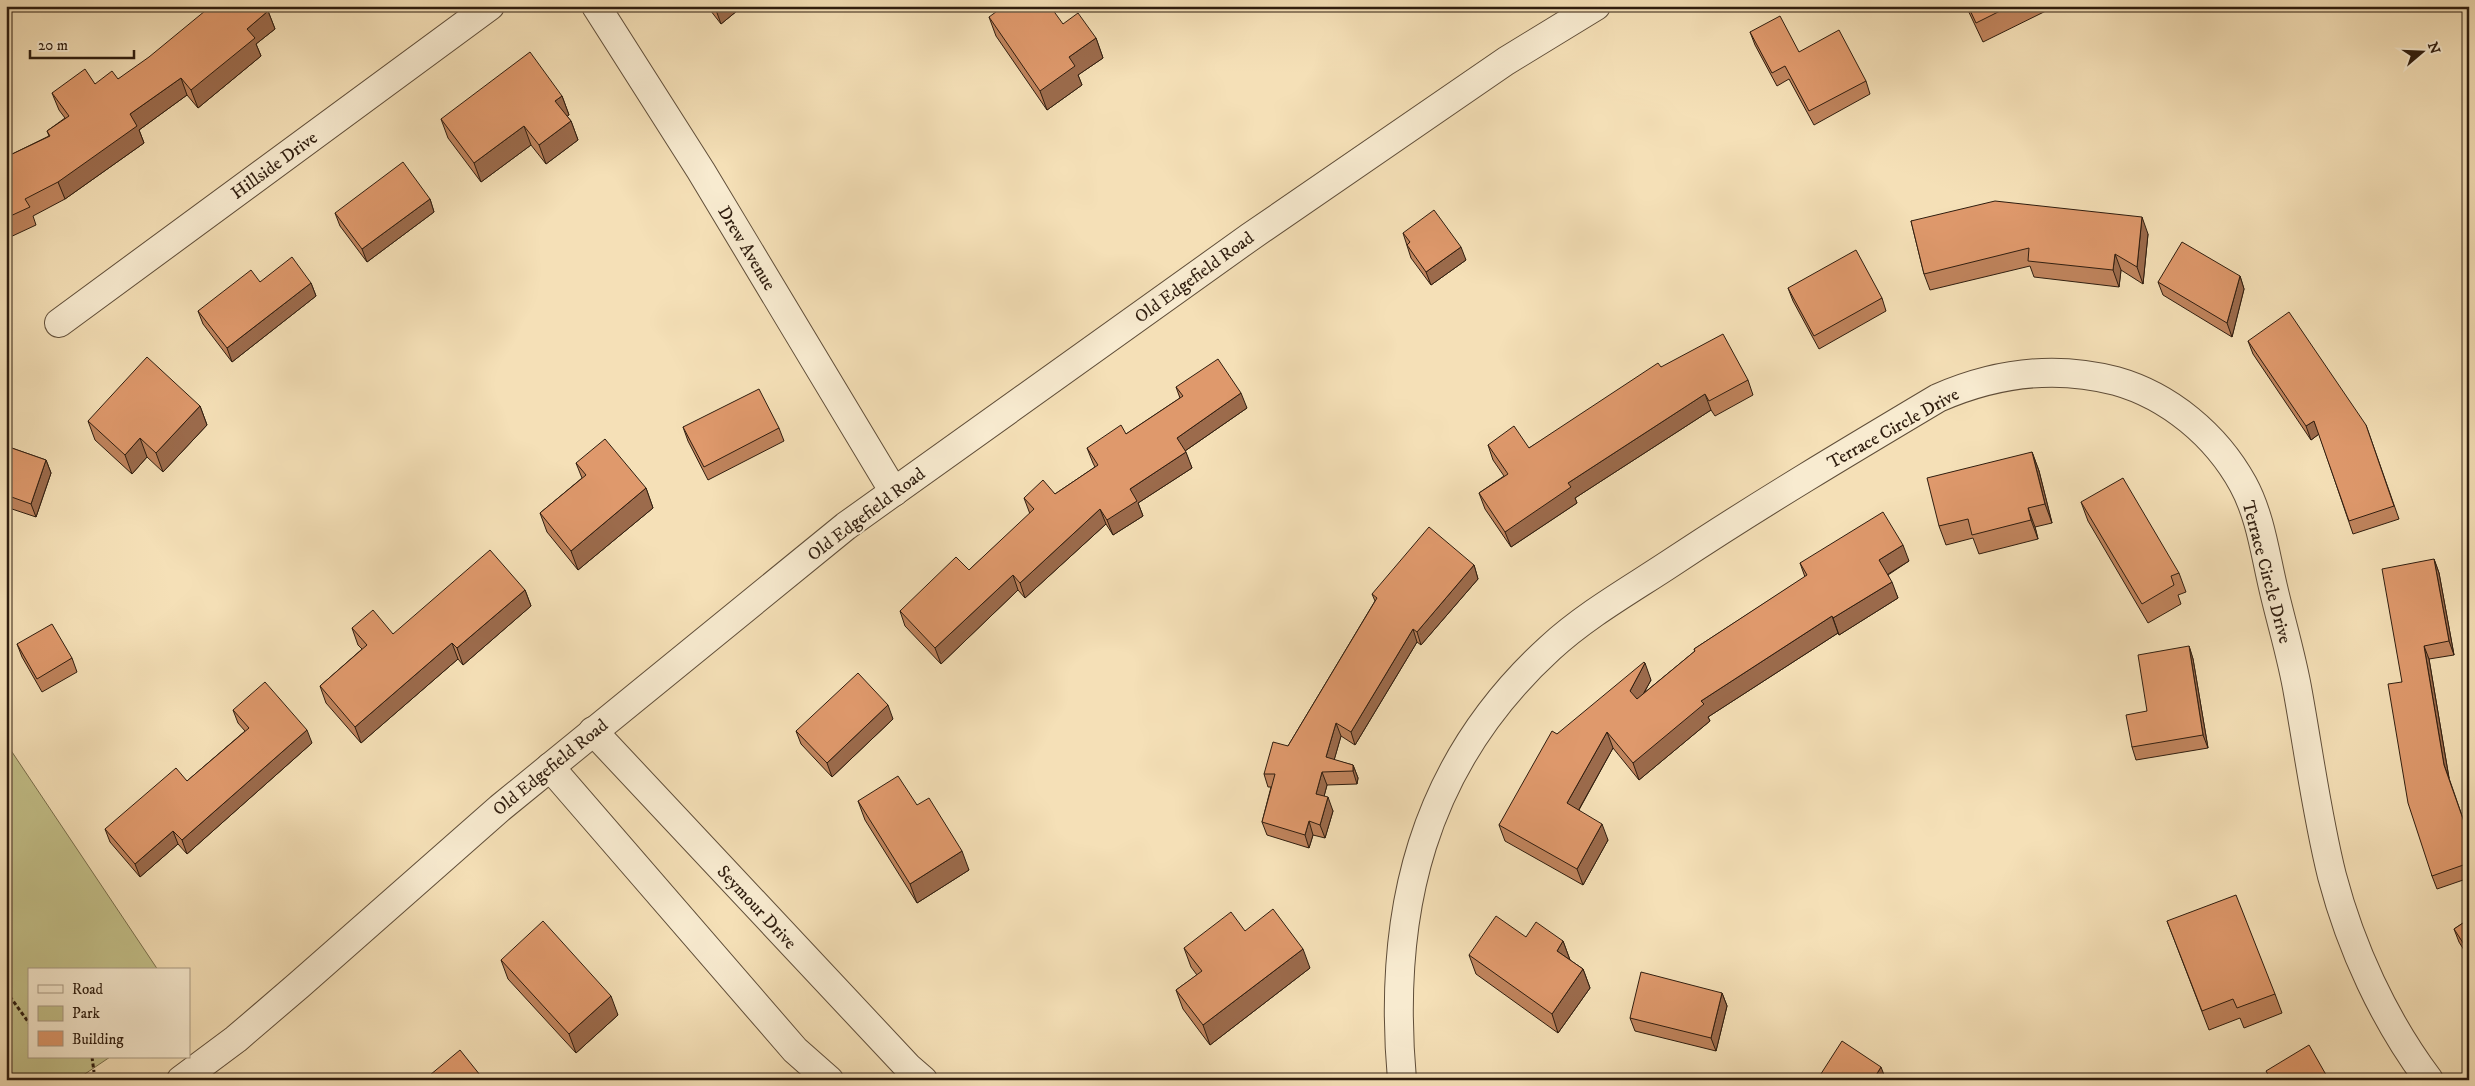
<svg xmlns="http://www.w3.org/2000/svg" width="2475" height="1086" font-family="'IM FELL DW Pica',serif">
<rect width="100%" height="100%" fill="#f5e0b7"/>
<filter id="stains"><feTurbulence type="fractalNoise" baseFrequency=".004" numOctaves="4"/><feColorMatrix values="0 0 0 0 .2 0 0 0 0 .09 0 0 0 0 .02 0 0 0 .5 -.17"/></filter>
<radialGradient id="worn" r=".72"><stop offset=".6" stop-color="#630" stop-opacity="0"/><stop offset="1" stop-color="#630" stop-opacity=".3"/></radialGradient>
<path fill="#c3c089" stroke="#796e4c" d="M6 743 158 970H29V1057H110L76 1080H6Z"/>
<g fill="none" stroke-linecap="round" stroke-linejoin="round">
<defs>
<g id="minor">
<path d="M596 6 701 171 894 492"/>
<path d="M59 323 490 6"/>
<path d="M593 731 908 1067 923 1080"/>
<path d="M550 767 795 1050 829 1080"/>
<path d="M1402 1080C1387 912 1422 765 1550 648 1587 614 1632 589 1674 561 1760 504 1849 451 1938 398 1995 373 2055 365 2116 381 2169 396 2216 435 2243 484 2260 515 2265 553 2273 587 2281 622 2292 657 2298 693 2309 754 2317 816 2332 876 2351 948 2384 1020 2429 1080"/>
</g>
<path id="tertiary" d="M181 1080 236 1039 299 985 500 808 846 526 1250 237 1506 61 1596 6"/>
</defs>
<use href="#minor" stroke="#604e39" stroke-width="30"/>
<use href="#tertiary" stroke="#604e39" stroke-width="30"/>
<g stroke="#2f1d0f" stroke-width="3" stroke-dasharray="4 2.5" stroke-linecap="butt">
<path d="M6 991 29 1023"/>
<path d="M92 1057 94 1072"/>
</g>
<use href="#minor" stroke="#f8ebd0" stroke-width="28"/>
<use href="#tertiary" stroke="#f8ebd0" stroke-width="28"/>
</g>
<g fill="#c0845d" stroke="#2f1d0f">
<path d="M707 6H743L721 24Z"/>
<path d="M1966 6H2056L1983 42Z"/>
<path d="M268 11 275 29 256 44 261 56 198 108 187 95 139 130 144 143 65 199 33 216 36 225 6 239V157L49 136 47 131 65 118 59 110 52 93 118 79Z"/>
<path d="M989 17 1063 24 1096 38 1103 58 1078 75 1082 85 1047 110 996 36Z"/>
<path d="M1750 32 1799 52 1866 81 1870 94 1814 125 1789 79 1777 86 1755 45Z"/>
<path d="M562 96 569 115 567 116 571 121 578 140 546 164 531 145 481 182 448 138 441 119Z"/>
<path d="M430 199 434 212 367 262 340 226 335 213Z"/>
<path d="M1911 221 2148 234 2143 284 2121 270 2119 287 2034 277 2030 266 1930 290 1924 274Z"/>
<path d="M1403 233 1466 260 1431 285 1411 258Z"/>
<path d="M2240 276 2244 289 2232 337 2163 295 2158 282Z"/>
<path d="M260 282 311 283 316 296 232 362 203 324 198 311Z"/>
<path d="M1788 288 1882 298 1886 311 1819 349 1793 301Z"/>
<path d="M2248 341 2366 425 2399 519 2353 534 2319 434 2311 440 2253 354Z"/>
<path d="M1661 367 1748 380 1753 395 1715 416 1711 410 1575 498 1577 503 1511 547 1485 509 1479 493 1504 476 1493 460 1488 445 1529 448Z"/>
<path d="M1176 387 1247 408 1185 451 1192 468 1138 503 1143 516 1113 535 1106 524 1025 598 1018 590 941 664 905 626 900 611 969 570 1030 514 1024 498 1055 494 1095 467 1093 463 1087 448 1126 434 1180 398Z"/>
<path d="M200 406 207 425 163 472 147 457 132 474 95 440 88 421Z"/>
<path d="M683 427 779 428 784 441 708 480 688 441Z"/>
<path d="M6 446 46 460 51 473 36 517 6 507Z"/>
<path d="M2032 452 2039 471 2052 523 2035 527 2038 539 1979 554 1973 538 1946 545 1939 526Z"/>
<path d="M576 463 646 488 653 508 578 570 547 532 540 513 582 478Z"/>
<path d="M2081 502 2179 573 2186 592 2178 595 2181 604 2148 623 2088 521Z"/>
<path d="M2434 559 2439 573 2454 655 2429 659 2449 778 2469 836V878L2437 889 2432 876 2402 682Z"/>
<path d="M1909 561 1888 575 1898 598 1839 635 1838 633 1708 717 1710 721 1639 780 1613 748 1579 810 1608 840 1583 885 1505 841 1499 825 1557 734 1651 680 1644 693 1695 651 1694 649 1805 577 1800 563Z"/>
<path d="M1474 565 1478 579 1421 645 1417 642 1355 745 1341 736 1334 760 1353 765 1358 778 1357 784 1327 785 1324 796 1333 811 1325 838 1313 835 1309 848 1267 835 1262 822 1271 787H1268L1264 774 1288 746 1375 601 1372 594Z"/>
<path d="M525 590 531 606 463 665 458 659 361 743 326 703 320 686 362 649 358 645 352 628 393 634Z"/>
<path d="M17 644 72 658 77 672 42 692 22 657Z"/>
<path d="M2189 646 2193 659 2208 748 2136 760 2132 747 2147 711Z"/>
<path d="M233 710 312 743 187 854 178 844 140 877 110 842 105 829 187 781 245 731 238 723Z"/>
<path d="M893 719 832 777 801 744 796 731Z"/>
<path d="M858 801 917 805 969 870 917 903 865 820Z"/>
<path d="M2469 919V958L2459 942 2454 929Z"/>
<path d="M2167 921 2275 994 2282 1013 2244 1028 2240 1018 2209 1030Z"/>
<path d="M1245 931 1310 968 1210 1045 1183 1009 1176 990 1197 975 1191 967 1184 948Z"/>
<path d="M1526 937 1563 941 1570 960 1583 969 1590 988 1558 1033 1476 974 1469 955Z"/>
<path d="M501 960 618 1015 576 1053 508 979Z"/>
<path d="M1722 993 1727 1006 1716 1051 1635 1031 1630 1018Z"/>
</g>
<g fill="#9c6b4c" stroke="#2f1d0f">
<path d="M331 6H336L332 10Z"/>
<path d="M721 6H743L721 24 716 10Z"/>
<path d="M268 11 275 29 256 44 261 56 198 108 191 90 247 29Z"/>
<path d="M1096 38 1103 58 1078 75 1082 85 1047 110 1040 91 1069 57Z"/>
<path d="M181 78 187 95 139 130 144 143 65 199 58 182 130 114Z"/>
<path d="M562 96 569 115 562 120 555 101Z"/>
<path d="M571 121 578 140 546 164 539 145Z"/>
<path d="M524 126 531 145 481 182 474 163Z"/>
<path d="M430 199 434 212 367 262 362 249Z"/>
<path d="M2142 217 2148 234 2143 284 2137 267Z"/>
<path d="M1461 247 1466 260 1431 285 1426 272Z"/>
<path d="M2115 254 2121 270 2119 287 2113 270Z"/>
<path d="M2240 276 2244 289 2232 337 2227 323Z"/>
<path d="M311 283 316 296 232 362 227 348Z"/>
<path d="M1241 393 1247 408 1182 453 1177 438Z"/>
<path d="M1705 394 1711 410 1575 498 1577 503 1511 547 1505 532 1568 483Z"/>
<path d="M200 406 207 425 163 472 156 453Z"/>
<path d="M2314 421 2319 434 2311 440 2306 426Z"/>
<path d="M140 438 147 457 132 474 125 455Z"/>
<path d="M1186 452 1192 468 1138 503 1143 516 1113 535 1107 520 1130 489Z"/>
<path d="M2032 452 2039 471 2052 523 2045 504Z"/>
<path d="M46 460 51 473 36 517 31 504Z"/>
<path d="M646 488 653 508 578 570 571 551Z"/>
<path d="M2028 508 2035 527 2038 539 2031 520Z"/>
<path d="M1100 509 1106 524 1025 598 1020 583Z"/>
<path d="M1903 545 1909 561 1885 576 1879 560Z"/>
<path d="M2434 559 2439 573 2454 655 2449 641Z"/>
<path d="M1474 565 1478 579 1421 645 1417 632Z"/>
<path d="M1013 575 1018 590 941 664 935 648Z"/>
<path d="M1892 582 1898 598 1839 635 1833 618Z"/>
<path d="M525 590 531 606 463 665 457 648Z"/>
<path d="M1832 616 1838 633 1708 717 1710 721 1639 780 1633 763 1701 701Z"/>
<path d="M1413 629 1417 642 1355 745 1351 732Z"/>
<path d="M452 643 458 659 361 743 355 727Z"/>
<path d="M2189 646 2193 659 2208 748 2203 735Z"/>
<path d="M2424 646 2429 659 2449 778 2444 765Z"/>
<path d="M1645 663 1651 680 1636 707 1630 691Z"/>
<path d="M888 705 893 719 832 777 827 763Z"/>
<path d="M1336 723 1341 736 1331 771 1326 757Z"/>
<path d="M307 730 312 743 187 854 182 840Z"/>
<path d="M1607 732 1613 748 1573 820 1567 803Z"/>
<path d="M1353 765 1358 778 1357 784 1353 771Z"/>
<path d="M1322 772 1327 785 1321 808 1316 794Z"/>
<path d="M1328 797 1333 811 1325 838 1320 825Z"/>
<path d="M1309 821 1313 835 1309 848 1305 835Z"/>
<path d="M1602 824 1608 840 1583 885 1577 869Z"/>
<path d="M173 831 178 844 140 877 135 864Z"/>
<path d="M962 851 969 870 917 903 910 884Z"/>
<path d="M1563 941 1570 960 1557 951Z"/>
<path d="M1303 949 1310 968 1210 1045 1203 1025Z"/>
<path d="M1583 969 1590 988 1558 1033 1552 1014Z"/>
<path d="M1722 993 1727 1006 1716 1051 1711 1038Z"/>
<path d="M611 996 618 1015 576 1053 569 1034Z"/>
<path d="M1881 1067 1886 1080H1873Z"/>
</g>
<g fill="#df996c" stroke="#2f1d0f">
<path d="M211 6H264L268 11 247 29 255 38 191 90 181 78 130 114 137 126 58 182 25 199 30 207 6 218V157L50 136 47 131 69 116 52 93 85 69 95 84 112 71 118 79 149 57Z"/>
<path d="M713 6H721L716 10Z"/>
<path d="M1004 6H1050L1063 24 1078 13 1096 38 1069 57 1075 66 1040 91 989 17Z"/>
<path d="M1968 6H2010L1976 23Z"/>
<path d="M1780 16 1799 52 1839 30 1866 81 1809 111 1785 66 1772 73 1750 32Z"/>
<path d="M530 52 562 96 555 101 571 121 539 145 524 126 474 163 441 119Z"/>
<path d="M403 162 430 199 362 249 335 213Z"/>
<path d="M1995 201 2142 217 2137 267 2115 254 2113 270 2028 261 2029 248 1924 274 1911 221Z"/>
<path d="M1434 210 1461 247 1426 272 1407 245 1410 242 1403 233Z"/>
<path d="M2182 242 2240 276 2227 323 2158 282Z"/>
<path d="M1856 250 1882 298 1814 336 1788 288Z"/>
<path d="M292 257 311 283 227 348 198 311 251 270 260 282Z"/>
<path d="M2289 312 2366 425 2394 506 2349 521 2314 421 2306 426 2248 341Z"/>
<path d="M1723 334 1748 380 1709 401 1705 394 1568 483 1571 487 1505 532 1479 493 1508 474 1488 445 1514 426 1529 448 1658 363 1661 367Z"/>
<path d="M147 357 200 406 156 453 140 438 125 455 88 421Z"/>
<path d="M1218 359 1241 393 1177 438 1186 452 1130 489 1137 501 1107 520 1100 509 1020 583 1013 575 935 648 900 611 956 557 969 570 1034 509 1024 498 1043 480 1055 494 1098 465 1087 448 1121 425 1126 434 1183 396 1176 387Z"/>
<path d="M759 389 779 428 704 467 683 427Z"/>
<path d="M605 439 646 488 571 551 540 513 586 475 576 463Z"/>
<path d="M6 446 46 460 31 504 6 495Z"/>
<path d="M2032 452 2045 504 2028 508 2031 520 1972 535 1968 519 1939 526 1927 478Z"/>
<path d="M2123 478 2179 573 2171 576 2174 585 2142 604 2081 502Z"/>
<path d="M1883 512 1903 545 1879 560 1892 582 1833 618 1832 616 1701 701 1704 704 1633 763 1607 732 1567 803 1602 824 1577 869 1499 825 1552 731 1557 734 1644 662 1645 663 1630 691 1637 699 1695 651 1694 649 1807 575 1800 563Z"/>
<path d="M1429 527 1474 565 1417 632 1413 629 1351 732 1336 723 1326 757 1353 765V771L1322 772 1316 794 1328 797 1320 825 1309 821 1305 835 1262 822 1275 774H1264L1273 742 1288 746 1377 598 1372 594Z"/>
<path d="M490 550 525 590 457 648 452 643 355 727 320 686 367 645 352 628 373 610 393 634Z"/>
<path d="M2434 559 2449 641 2424 646 2444 765 2469 836V863L2432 876 2408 803 2388 684 2402 682 2382 569Z"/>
<path d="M52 624 72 658 37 679 17 644Z"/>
<path d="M2189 646 2203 735 2132 747 2126 715 2147 711 2138 655Z"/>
<path d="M858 673 888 705 827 763 796 731Z"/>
<path d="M265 682 307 730 182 840 173 831 135 864 105 829 176 768 187 781 249 728 233 710Z"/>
<path d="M898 776 917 805 929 798 962 851 910 884 858 801Z"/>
<path d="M2236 895 2275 994 2237 1008 2233 999 2202 1011 2167 921Z"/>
<path d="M1273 909 1303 949 1203 1025 1176 990 1202 971 1184 948 1231 912 1245 931Z"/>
<path d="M1496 916 1526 937 1536 922 1563 941 1557 951 1583 969 1552 1014 1469 955Z"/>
<path d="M2469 919V952L2454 929Z"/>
<path d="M543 921 611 996 569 1034 501 960Z"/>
<path d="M1641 972 1722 993 1711 1038 1630 1018Z"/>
<path d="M1842 1041 1881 1067 1873 1080H1817Z"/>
<path d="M2309 1045 2329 1080H2271L2266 1071Z"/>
<path d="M460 1050 484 1080H424Z"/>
</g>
<g text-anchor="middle" stroke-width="4" stroke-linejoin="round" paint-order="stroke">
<g font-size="18" fill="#2f1d0f" stroke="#f8ebd0">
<text transform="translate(274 165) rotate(-36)" y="6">Hillside Drive</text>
<text transform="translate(747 248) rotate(59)" y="6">Drew Avenue</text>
<text transform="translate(1194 277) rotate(-36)" y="6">Old Edgefield Road</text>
<text transform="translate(1893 428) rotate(-29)" y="6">Terrace Circle Drive</text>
<text transform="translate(866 514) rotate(-37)" y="6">Old Edgefield Road</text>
<text transform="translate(2267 572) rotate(75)" y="6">Terrace Circle Drive</text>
<text transform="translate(550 767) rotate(-39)" y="6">Old Edgefield Road</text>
<text transform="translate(757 907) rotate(47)" y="6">Seymour Drive</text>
</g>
</g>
<rect width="2475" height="1086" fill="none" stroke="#f5e0b7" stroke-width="25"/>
<rect x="8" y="8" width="2460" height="1071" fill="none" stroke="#2f1d0f" stroke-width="2.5"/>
<rect x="12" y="12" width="2450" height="1061" fill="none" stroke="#2f1d0f"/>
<rect x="28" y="968" width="162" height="90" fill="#f8ebd0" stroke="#a89983"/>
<rect x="38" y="985" width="25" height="8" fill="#f8ebd0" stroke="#a89983"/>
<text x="72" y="994" font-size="15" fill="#2f1d0f">Road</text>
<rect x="38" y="1006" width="25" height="15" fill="#c3c089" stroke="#a89983"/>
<text x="72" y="1018" font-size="15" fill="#2f1d0f">Park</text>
<rect x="38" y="1031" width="25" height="15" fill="#df996c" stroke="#a89983"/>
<text x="72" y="1044" font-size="15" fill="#2f1d0f">Building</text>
<g transform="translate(2422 52) rotate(71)" stroke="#f8ebd0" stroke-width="4" paint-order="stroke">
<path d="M0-4L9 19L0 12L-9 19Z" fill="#2f1d0f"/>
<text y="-8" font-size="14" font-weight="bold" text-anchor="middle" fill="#2f1d0f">N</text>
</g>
<path d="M30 50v8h104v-8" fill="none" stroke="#2f1d0f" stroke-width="2.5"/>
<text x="38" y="50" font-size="15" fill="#2f1d0f" stroke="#f8ebd0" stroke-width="4" paint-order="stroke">20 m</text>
<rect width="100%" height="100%" filter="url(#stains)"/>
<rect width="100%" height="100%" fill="url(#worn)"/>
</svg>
